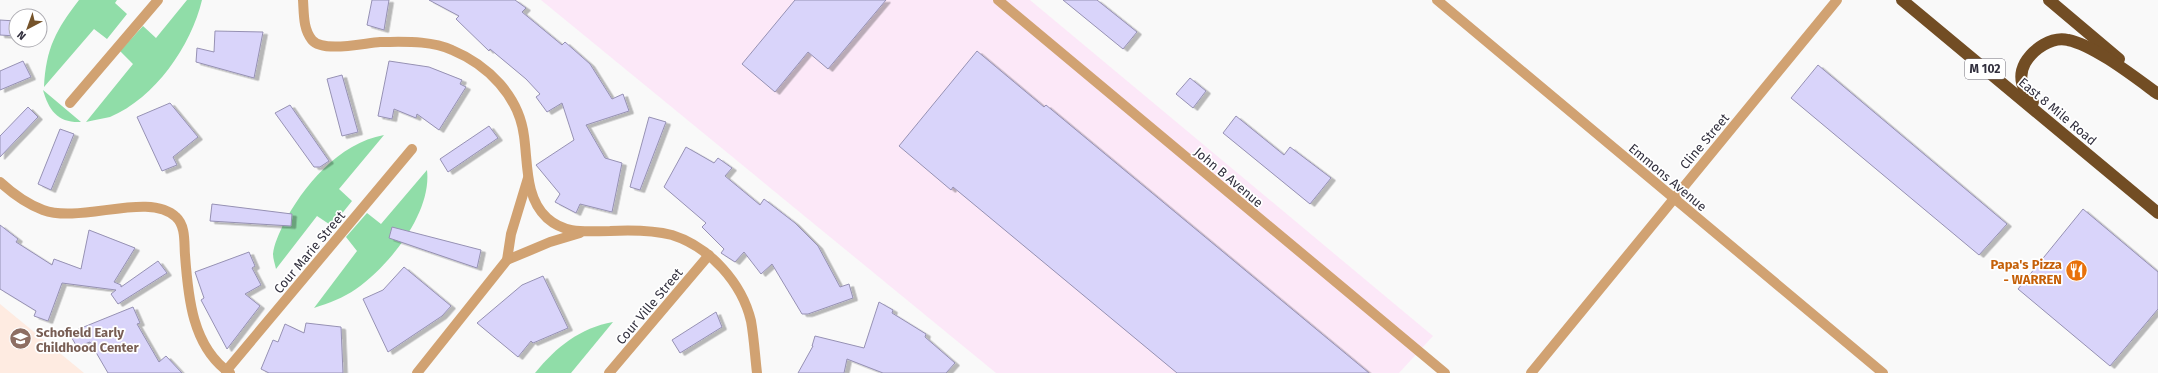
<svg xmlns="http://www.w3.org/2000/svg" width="2158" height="373" font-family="'Fira Sans',sans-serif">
<defs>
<filter id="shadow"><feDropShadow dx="4.5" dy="2.5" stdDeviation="0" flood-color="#0004"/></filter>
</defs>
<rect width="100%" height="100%" fill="#f9f9f9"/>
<path fill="#fce8f8" d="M541 0H1030L1433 336 1399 373H996Z"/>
<path fill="#feebe1" d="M0 304 84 373H0Z"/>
<g fill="#90dda8">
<path d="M79 0H117L115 3 127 14 107 39 94 29 44 87C46 48 56 30 79 0Z"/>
<path d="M187 0H202C191 46 155 98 110 117 102 119 93 120 86 122L133 64 120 51 143 26 156 38Z"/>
<path d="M43 90 81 122C58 123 49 111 43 90Z"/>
<path d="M384 135 339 189 352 201 332 226 317 216 276 269C275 264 273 259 273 254 274 244 279 234 283 225 303 186 339 143 384 135Z"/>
<path d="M427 170C432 213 389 266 356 289 343 298 329 303 314 308L357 251 346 237 367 213 381 224Z"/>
<path d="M613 322 571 373H535C556 347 580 328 613 322Z"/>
</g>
<g fill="#d9d4fa" stroke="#9691b3" filter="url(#shadow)">
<path d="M372 0H389L384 30 367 25Z"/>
<path d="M429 0H515L526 8 522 12 562 45 565 42 590 64 612 99 623 94 629 111 586 125 605 158 622 163 612 212 580 204 576 213 555 202 560 194 536 165 574 140 562 103 547 112 536 97 540 94 526 79 490 49 489 51 456 19 459 16Z"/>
<path d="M795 0H886L828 69 808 52 775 92 742 64Z"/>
<path d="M1063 0H1097L1137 32 1123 49Z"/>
<path d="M0 20 16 21V36L0 35Z"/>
<path d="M215 31 263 32 254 78 196 62 197 48 214 52Z"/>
<path d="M977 51 1044 107 1046 105 1369 373H1177L953 187 951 190 899 146Z"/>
<path d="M23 61 31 77 0 90V71Z"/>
<path d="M389 61 429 67 462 80 460 84 466 87 439 130 417 114 416 118 394 109 392 119 378 116Z"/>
<path d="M1818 65 2007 224 1979 255 1791 98Z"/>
<path d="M342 75 358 132 342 136 327 79Z"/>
<path d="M1190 78 1206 91 1193 108 1176 94Z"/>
<path d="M170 103 198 137 173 157 177 165 162 171 137 117Z"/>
<path d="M290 105 329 161 320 167H314L275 113Z"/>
<path d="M28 107 38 117 0 157V136Z"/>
<path d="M1236 116 1284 155 1290 147 1331 178 1310 204 1223 133Z"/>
<path d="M649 117 666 122 640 190 630 187Z"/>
<path d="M489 126 498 138 448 172 440 159Z"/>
<path d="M60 129 74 134 51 190 38 184Z"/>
<path d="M686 147 714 163 718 158 732 168 725 176 760 205 764 199 795 223 818 246 840 287 849 284 853 298 808 314H802L772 264 761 274 744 252 735 262 721 253 724 249 702 227 706 223 664 187Z"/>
<path d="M212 204 292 214 291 226 210 221Z"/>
<path d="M2083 209 2158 272V309L2110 366 2018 289Z"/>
<path d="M0 225 18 239 16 242 52 265 54 259 81 269 89 230 135 248 114 282 121 285V287L158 261 167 273 118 304 111 294 116 290 62 283 48 321 34 316 36 311 0 289Z"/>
<path d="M392 227 481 250 477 268 389 238Z"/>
<path d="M249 252 255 266 252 268 261 285 245 294 260 306 227 349 201 300 204 298 195 272Z"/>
<path d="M404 267 451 306 442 316 388 352 363 299 383 290Z"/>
<path d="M543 276 568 328 533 343 531 341 518 357 477 323 522 285Z"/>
<path d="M879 302 893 310 892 313 926 334 925 337 955 363 946 373H883L847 359 844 373H798L813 346H812L815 336 864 348Z"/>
<path d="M133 307 140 323 137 324 159 362 166 356 182 373H108L90 342 77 347 69 333Z"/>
<path d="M716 312 722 327 680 353 672 340Z"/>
<path d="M306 323 341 327 343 373H269L261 369 273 340 278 342 285 324 304 333Z"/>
</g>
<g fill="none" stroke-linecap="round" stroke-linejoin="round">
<g stroke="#d1a272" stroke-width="10">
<path d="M303 0C304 14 303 29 312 40 323 53 364 43 380 42 403 42 430 40 452 50 488 65 519 96 524 136 528 164 525 198 547 218 566 235 587 231 610 231 630 230 652 230 672 235 710 247 742 283 751 321 754 338 755 356 757 373"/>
<path d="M998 0 1445 373"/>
<path d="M1437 0 1883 373"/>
<path d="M70 103 158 0"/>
<path d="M0 182C13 194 27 204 43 210 81 224 149 191 176 217 186 226 184 243 185 255 188 296 192 347 230 373"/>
<path d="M507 260 550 242 580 233"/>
<path d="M226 371 412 149"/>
<path d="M417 373 507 260 511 234 528 178"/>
<path d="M609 373 709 255"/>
<path d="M1531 373 1837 0"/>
</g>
<g stroke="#724d24" stroke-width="12">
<path d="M1902 0 2158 213"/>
<path d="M2049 0 2119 59"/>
<path d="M2033 102C2023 90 2017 78 2025 63 2033 49 2052 36 2068 40 2094 45 2136 78 2158 94"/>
</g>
</g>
<defs>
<symbol id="restaurant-disc" viewBox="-11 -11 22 22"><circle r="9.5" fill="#e8710a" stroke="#fff"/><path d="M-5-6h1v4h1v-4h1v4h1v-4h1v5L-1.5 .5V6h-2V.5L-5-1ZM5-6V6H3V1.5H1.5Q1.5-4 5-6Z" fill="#fff"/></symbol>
<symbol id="school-disc" viewBox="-11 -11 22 22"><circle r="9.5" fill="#8d6e63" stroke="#fff"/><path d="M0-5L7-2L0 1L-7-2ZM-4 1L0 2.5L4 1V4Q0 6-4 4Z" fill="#fff"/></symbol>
</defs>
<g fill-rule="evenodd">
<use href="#restaurant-disc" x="2064" y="258" width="25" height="25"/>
<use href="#school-disc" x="8" y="326" width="25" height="25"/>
</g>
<g text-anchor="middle" stroke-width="3.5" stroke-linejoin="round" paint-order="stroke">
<rect fill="#fff" stroke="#706e78" stroke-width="1" x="1965" y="59" width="40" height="20" rx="3"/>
<g font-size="12" font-weight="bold" fill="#32303e">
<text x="1985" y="73">M 102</text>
</g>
<g font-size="13" fill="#32303e" stroke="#fff">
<text transform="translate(2058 111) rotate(40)" y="5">East 8 Mile Road</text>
<text transform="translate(1704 141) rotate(-50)" y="5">Cline Street</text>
<text transform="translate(1229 177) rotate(40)" y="5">John B Avenue</text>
<text transform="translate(1668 177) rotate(40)" y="5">Emmons Avenue</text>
<text transform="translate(309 252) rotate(-50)" y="5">Cour Marie Street</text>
<text transform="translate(649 306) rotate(-50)" y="5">Cour Ville Street</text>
</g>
<g font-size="13" font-weight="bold" fill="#c56008" stroke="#fff" text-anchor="end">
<text x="2062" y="269">Papa's Pizza<tspan x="2062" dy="15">- WARREN</tspan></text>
</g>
<g font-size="13" font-weight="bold" fill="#785e54" stroke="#fff" text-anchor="start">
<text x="36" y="337">Schofield Early<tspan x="36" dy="15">Childhood Center</tspan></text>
</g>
</g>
<g transform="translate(28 28) rotate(221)"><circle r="19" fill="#ffffff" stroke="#adacb2"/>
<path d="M0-3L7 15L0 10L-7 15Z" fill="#75532a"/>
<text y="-6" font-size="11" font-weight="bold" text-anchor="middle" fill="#32303e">N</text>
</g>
</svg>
